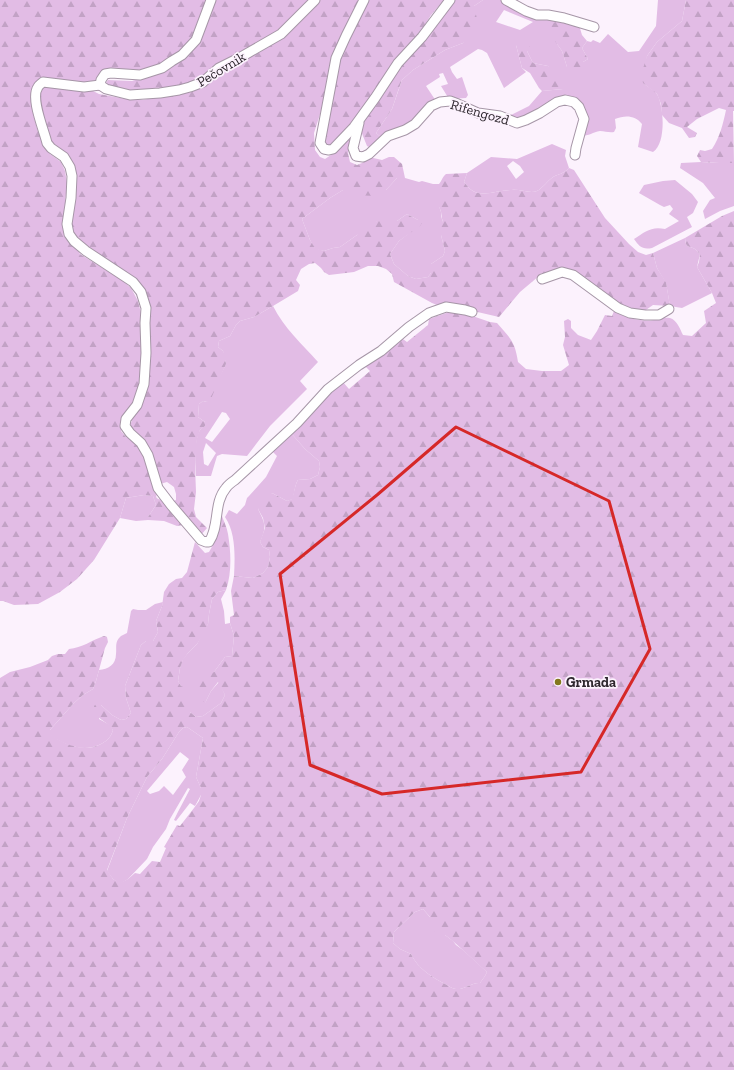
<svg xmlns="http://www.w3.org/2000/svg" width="734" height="1070" font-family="'Zilla Slab',serif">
<defs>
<pattern id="forest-firs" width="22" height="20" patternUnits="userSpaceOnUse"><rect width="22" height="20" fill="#e2bce5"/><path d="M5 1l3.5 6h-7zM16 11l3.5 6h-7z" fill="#c2a2c5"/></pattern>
</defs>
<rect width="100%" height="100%" fill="#fcf2fd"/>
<g fill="#e2bce5" fill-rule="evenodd">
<path d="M483 0H505L560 20 557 44 562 51 567 67 583 62 588 59 582 48 587 41 591 42 593 40 600 43 608 34 628 52 639 51 656 26 658 0H686L682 21 657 42 647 56 644 84C648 87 656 91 658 96 664 109 666 144 653 152L638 147 642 124C635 115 625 115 615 119L616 128 614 132C609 133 605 131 600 131 593 132 589 136 581 136L583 128 574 100 519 121 513 120 511 115 529 106 542 91 563 89 548 66 533 63 527 51 516 45 522 68 526 72 504 88 487 53 482 50 478 49 450 67 452 72 457 79 462 77 468 95 466 98 449 99 441 86 448 84 443 73 439 74 440 77 426 86 436 101 412 123 382 138 376 133 392 109 402 80 413 70 445 50 463 43 474 6ZM504 10 533 22 520 30 496 22Z"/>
<path d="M552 144 566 150 565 156 569 168C562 175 560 173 553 177 547 181 543 188 537 191 530 194 520 189 512 190 501 190 489 195 478 193 471 191 468 187 464 182L467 173 491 157 517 159ZM513 161 520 166 524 172 516 179 507 166Z"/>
<path d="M701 162 719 163H734V206L720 211 705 219 703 211 710 200 715 198 703 183 680 168 681 163Z"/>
<path d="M397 178H405L419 182 422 181 433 184H439V206L441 212V216L443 222 441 235 445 251 443 256 431 264V273L428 277 416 279 408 276 394 264 390 254 399 241 408 234 418 220 407 214 397 221H377L357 235 340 247 333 248 324 251 315 249 310 240 302 219 330 198 343 190H386Z"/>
<path d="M675 180 692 194 698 202 693 213 687 217 692 227 652 248C642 250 639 246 634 239 645 232 651 226 665 229L679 221 669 214 673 209 670 205 664 207 660 205 639 193 644 185 663 181Z"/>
<path d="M685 238C686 248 687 245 695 249 697 251 698 252 700 254L697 267 712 293 682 308 670 306 666 283 657 268 653 253Z"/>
<path d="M273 306C284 328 302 344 318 362L300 381 307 389 270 426 247 456 222 454 217 456 211 476H196C195 465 194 439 200 430 200 430 204 426 205 426V422L198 417 199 404 203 401 207 402 226 364 223 351 218 347 219 341 230 336 236 325 240 321 254 317ZM222 412 226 413 230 419 212 442 205 438ZM206 443 216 453 208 466 204 464 203 452Z"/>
<path d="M291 433 305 449 319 461 320 467 318 475 310 479 298 480C295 484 294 494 293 499L287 501 272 493 258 509C265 523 267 527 260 542L263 547 269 550 270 557 268 567 263 573 253 578 234 576C235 557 236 533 225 517L229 510 237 514 245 505 247 498 249 496 266 477 277 456 272 451Z"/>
<path d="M144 495 153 496 156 505 148 517V520L136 521 120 518 126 498Z"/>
<path d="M226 590 221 599 224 611 225 624 230 623 234 636 232 656 225 657 214 672 205 703 211 691 219 682 225 695 221 703 203 716 196 717 190 712 181 686 178 681 180 668 183 659 188 653 197 644 208 624 209 614 212 599 218 592Z"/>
<path d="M163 602 162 606 156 621 158 632 153 641H146L141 645 125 686 126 698 131 713 126 719 121 720 112 715 101 705 99 719 110 725 113 730C111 737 107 741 101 744 84 753 64 745 50 735V730L73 704 83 695 93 689 96 681 99 670C108 669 116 665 116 654 117 648 114 642 121 636 123 635 125 634 127 633L131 611 133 609 138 610H146L155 604Z"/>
<path d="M187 727 203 738 196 777 201 788V795L195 806 190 803 176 821 174 820C179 809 185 799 190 789L188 788 170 819 166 829 153 847 147 859 128 879 120 884 113 879 107 871 127 818 147 777 162 759 179 732 183 728ZM180 752 189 759 182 770 186 777 173 795 164 786 159 791 150 794 147 791Z"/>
<path d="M423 909 445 935 453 941 456 945 463 950 487 972 485 976 480 983C472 982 464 990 456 989 453 989 449 986 447 985 433 978 418 969 411 954L400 949 393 943 394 932 415 912Z"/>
</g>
<g fill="url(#forest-firs)" fill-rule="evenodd">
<path d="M0 0H206L190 41 179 53 165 62 153 67 133 71 100 75 97 79 94 85 43 82 32 102 33 114 38 132 50 154 61 162 65 171 67 183 63 224 64 236 69 243 77 249 80 254 123 281 131 288 138 301 141 313 144 351 143 384 131 411 123 419 121 431 126 437 135 442 144 456 157 494 156 497 158 499 163 500 183 525 177 526 164 521 148 520V517L156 505 153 496 144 495 126 498 120 518 94 560 77 579 60 592 38 604 14 605 3 601H0Z"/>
<path d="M214 0H310L269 40 191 85 145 91 131 92 107 87 106 83 108 80 132 81 153 75 182 58Z"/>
<path d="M318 0H360L333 57 328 76 321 111 314 133 315 150 320 157 325 159 334 153 344 140 353 135 348 153 350 162 357 165 362 163 369 157 382 160 389 157H394L402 164 405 178H397L386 190 375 196 354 195 351 191 343 190 330 198 302 219 310 240 315 248 324 251 333 248 340 247 357 235 363 224 377 221H397L407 214 418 220 422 223 420 226 399 241 390 254 394 264 408 276 416 279 428 277 431 273V264L443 256 445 251 441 235 434 229 443 222C441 217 442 213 440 209 439 205 436 205 435 201L439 199V184C442 181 442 177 446 174L467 173 464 182C468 187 471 191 478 193 489 195 501 190 512 190 520 189 530 194 537 191 543 188 547 181 553 177 560 173 562 175 569 168L574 170 605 218 629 244 638 252 646 255 653 253 657 268 666 282 670 306 653 305 643 312 631 313 574 278 541 273 539 276 520 292 499 317 456 307H442L432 303 394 282 392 274 386 269 378 266H368L354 272 329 275 324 272 321 268 315 263 309 264 301 269 296 280 300 285 298 291 273 306 254 317 240 321 236 325 230 336 219 341 218 347 223 351 225 355 226 364 210 401 207 402 203 401 199 404 198 417 205 422V426L200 430 197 439 195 466 196 492 194 509 196 517 207 528 201 535 171 502 176 500V494L174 487 167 482 160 484 131 430V423L147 381 141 292 69 234 74 170 52 148 36 101 41 87H48L93 91 99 94 126 99 143 100 175 93 192 92 206 84 222 69 273 44 294 27Z"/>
<path d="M367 0H444L431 15 419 34 381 83 356 117 331 146 327 147 324 144 340 61 349 36Z"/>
<path d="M455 0H483L474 6 478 23 463 43 445 50 413 70 402 80 398 91 392 109 376 133 382 138 371 148 367 146 361 131 363 121 386 87 438 18Z"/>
<path d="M686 0H734V111H733L734 163H719L701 162 697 156 700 150 705 151 712 149C720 137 723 124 726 110L719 108 697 119 687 127 697 133 695 137 689 138 682 128 669 123 662 115 661 104 657 94 644 84 640 78 647 56 657 42 682 21Z"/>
<path d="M560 20 579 25 582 35 587 41 582 48 588 59 583 62C585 71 587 74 578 80L573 79 567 67 562 51 547 30 551 24Z"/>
<path d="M521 39H528L530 47 527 51 533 63 548 66 558 73 566 81V85L563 89 542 91 539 88 530 73 522 68 516 45Z"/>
<path d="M734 211V1070H0V678L10 672 30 667 48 660 52 656 58 654H65L69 649C82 648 92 640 104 636L107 637 108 642 105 648 96 681 93 689 83 695 73 704 50 730V734C64 745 85 753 101 744 107 741 111 737 113 730 107 720 94 720 94 706L97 703 101 705 112 715 121 720 126 719 131 713 126 698 125 686 141 645 146 641H153L158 632 156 621 162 606 164 592 169 584 176 579 182 578 187 572 195 542 205 553 209 552 213 545 221 513C223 520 227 527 228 534 231 552 232 573 226 590L218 592 212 599 209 614 208 624 205 632 197 644 188 653 183 660 180 668 178 681 181 686 185 688 191 705 190 712 196 717 203 716 221 703 225 695 218 682 211 691 205 703 197 696 196 682 214 672 225 657 232 656 234 636 230 623V617L234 615 231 591 234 576 253 578 263 573 268 567 270 557 269 550 263 547 260 542 265 528 263 518 258 509 261 498 272 493 287 501 292 499C294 494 295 484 298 480L310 479 318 475 320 467 319 461 305 449 291 433 342 381 349 389 370 371 365 366 400 337 407 342 428 325 429 319 455 310 490 322 497 323C510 338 515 341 518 362L526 369 542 371H561L569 365 563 345 565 337 564 321 568 319 571 321V328L578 335 591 340 597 331 605 315 612 316 614 311C626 318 640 322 654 320 659 319 665 317 670 318 677 320 680 329 683 335L692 336 706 323 704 311 716 303 712 293 697 267 699 262 700 254C698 252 697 251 695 249 687 245 686 248 685 238L722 216ZM187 727 203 738 196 777 201 788V795L199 801 194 808 180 826 177 825 164 847 166 848 160 862 152 861 140 874 135 873 128 879 120 883 113 879 107 870 127 818 147 777 162 759 179 732 183 728ZM423 909 430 917 429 925 440 937 445 935C460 946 473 960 487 972L485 976 480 983C472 982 464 990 456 989 453 989 449 986 447 985 433 978 418 969 411 954L400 949 393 943 394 932 415 912Z"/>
</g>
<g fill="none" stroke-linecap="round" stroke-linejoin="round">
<defs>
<g id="minor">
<path d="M211 0 196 40 182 55 172 61 162 68 140 75 111 73 105 74 101 80 100 85 106 89 130 95 160 93 179 90 190 87 203 82 219 68 241 57 281 34 315 0"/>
<path d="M364 0 346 36 336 58 320 143 324 149 329 150 333 149 354 127 375 98 398 63 422 37 450 0"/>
<path d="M506 0 526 11 537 15H548L564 18 594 27"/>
<path d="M100 85 84 87 43 82C41 84 39 85 38 87 30 98 44 130 47 143L51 148 64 157 70 167 72 176 71 198 67 224 69 234 74 241 86 251 133 282 141 292 146 308 145 323 146 353 144 384 137 405 126 419 125 426 130 433 141 443 148 455 158 488 171 505 201 540 206 542H209C220 526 213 503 226 488 228 485 232 482 235 480L297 423 328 389 359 365 381 351 409 327 429 313 446 307 465 310 472 312"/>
<path d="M359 123 353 148 356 156 363 157 369 154 388 136 405 130 415 124 431 106 440 102 450 101 458 104 478 113 500 116 517 123 526 120 540 113 557 102 565 100 574 102 579 107 584 119 576 148 575 155"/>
<path d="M542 279 562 272 573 275 618 308 630 313 645 315H659L669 309"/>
</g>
</defs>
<use href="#minor" stroke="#a696a7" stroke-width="11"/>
<use href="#minor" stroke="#fff" stroke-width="9"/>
</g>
<path fill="none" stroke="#d62828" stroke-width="3" stroke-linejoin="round" d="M456 427 609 501 650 649 581 772 382 794 310 765 280 574 377 495Z"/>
<circle fill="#83781d" stroke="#fcf2fd" stroke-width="1.5" cx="558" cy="682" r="4"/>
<g text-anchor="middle" stroke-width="3.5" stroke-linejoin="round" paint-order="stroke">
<g font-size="14" fill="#2e272e" stroke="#fcf2fd">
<text transform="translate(221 69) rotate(-31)" y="5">Pečovnik</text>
<text transform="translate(480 112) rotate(16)" y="5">Rifengozd</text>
</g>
<g font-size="14" font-weight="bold" fill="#2e272e" stroke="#fcf2fd" text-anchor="start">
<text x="566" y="687">Grmada</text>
</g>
</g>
</svg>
